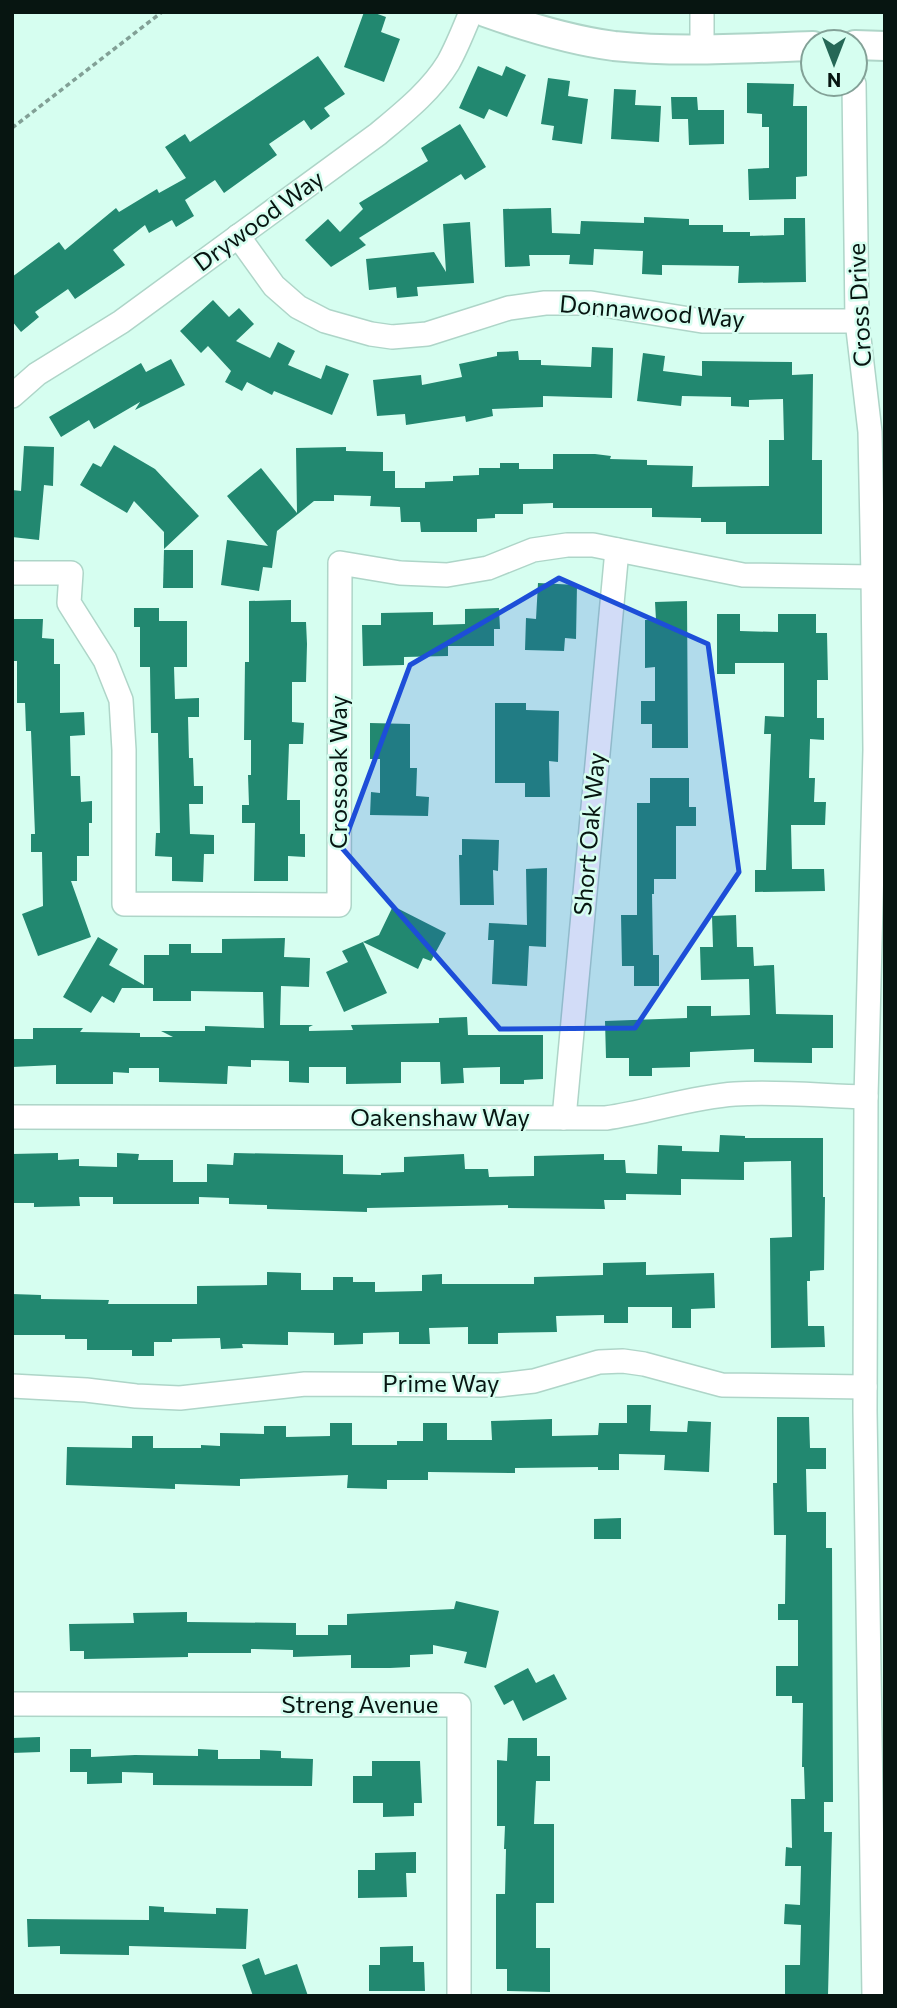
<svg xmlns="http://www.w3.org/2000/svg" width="897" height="2008" font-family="Commissioner,sans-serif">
<rect width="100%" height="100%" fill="#d6fef0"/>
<g fill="#228870">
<path d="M364 12H372L386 17 381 32 400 39 384 82 344 67Z"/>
<path d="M318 56 345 94 324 108 330 116 311 130 304 120 269 144 277 155 224 193 215 180 185 200 194 216 176 227 172 220 149 233 145 225 113 250 125 265 75 299 68 289 35 312 39 317 21 332 12 321V277L59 242 65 250 116 208 119 212 157 189 159 193 186 178 165 147 185 134 190 142Z"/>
<path d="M478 66 502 76 506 66 526 75 507 117 489 109 484 119 459 108Z"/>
<path d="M548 78 570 81 568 96 588 99 582 144 552 140 554 126 541 124Z"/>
<path d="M747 83 794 84 793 106H807V176L796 177V199L749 200 748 169 769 168V127H762V114L747 113Z"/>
<path d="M614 89 636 90 635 105 661 106 659 142 611 139Z"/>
<path d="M671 97H697L698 110H724V144L689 145 688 119H672Z"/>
<path d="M460 124 486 167 465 180 461 174 359 238 366 245 331 267 305 240 328 219 340 232 363 209 359 203 428 161 421 148Z"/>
<path d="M551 208 552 233 580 234 581 221 644 223V217L689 219V225H723V232H750V236L784 235V218H805L806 282 738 283 739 266 662 265V275L642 274 643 251 594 249 593 265 569 264 570 255H529L530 266 505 267 503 209Z"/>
<path d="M470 222 474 283 417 287 418 296 397 298 396 287 369 290 366 259 434 252 446 272 443 224Z"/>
<path d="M213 300 229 317 239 308 254 324 236 341 270 358 278 342 295 351 288 365 321 379 326 365 349 374 332 415 274 391 272 395 247 382 242 391 225 382 231 371 208 346 201 353 180 331Z"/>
<path d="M592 347 613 348 612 398 543 396V407L492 409 493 416 466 422 465 416 406 425 405 414 377 416 373 380 421 375 422 385 462 377 459 364 497 356V352L518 351 519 360H541V365L591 367Z"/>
<path d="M643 353 665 356 663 371 702 376V361L792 362V375L813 374 812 460H822V534H726V522H701V518L652 517V508H553V503L523 504V514H495V518L477 519V532H421L420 522H401L400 507 370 506 371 496 334 495V501H314L277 531 272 568 263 567 259 591 221 585 227 540 268 546 227 496 261 468 297 513 296 448 346 447V451L383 452V471H395V488H425V482L453 481V476L479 475V468H500V463H519V469H553V454H595L611 456 610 459 647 460V465L693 466 692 487 769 486V440H784L783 399 749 400V407L731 406V397L682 396 681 406 637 401Z"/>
<path d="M171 359 185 385 135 410 140 402 94 429 89 420 61 437 49 417 141 363 146 372Z"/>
<path d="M114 445 155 469 199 516 164 549V532L134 501 127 513 80 485 93 463 101 467Z"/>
<path d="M24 446 54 447 53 486 44 485 39 540 12 537V490L21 491Z"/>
<path d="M164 550H193V588H163Z"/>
<path d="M538 583 577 585 576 639 565 638 564 651 525 650 526 618 536 619Z"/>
<path d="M291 600V622H306L307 644 306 682H292V722L304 723 303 744H289L287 800H300V834H305V857L288 856V881H254L255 823H242V805H249L248 775H251V740H244L245 662H249V601Z"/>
<path d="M687 601 688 748H652V724H641V701H655V667L645 668V620H656L655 602Z"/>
<path d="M134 608H159V621H187V667H174L175 699 199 698V717H188L189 758H193L194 786H203V804H189L190 834 214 835V854H204L203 882 172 881V857L155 856 156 833H160L158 733H151L150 667H140V627H134Z"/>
<path d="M499 608 500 629H494V646H448V656L404 657V665L363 666 362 625H381V613L433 612V625L465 624V609Z"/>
<path d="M717 614H740V631L778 632V614H816V633H827L828 680H817V718H824V740L810 739 809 778H815L814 802H826L825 825H791L792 869H824L825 891 755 892V870H766L771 734H764L765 716 784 717V663H735V674H717Z"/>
<path d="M12 619H43L42 638 54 639V664H60V713L84 712 85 735 70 736 71 776H80L81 802 92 801V823H89V856H77V881H71L91 937 38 956 22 914 43 906 42 852H31V834H35L31 731H26L25 703H17V661H12Z"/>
<path d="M495 703H526V710L559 711 558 762 549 761 550 797H525V783H495Z"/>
<path d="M370 723 410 724V768H417L416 796 429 797 428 816 370 815 371 792 380 793V759H370Z"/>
<path d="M650 778H689V807H696V826H676V879H654V894H652L653 955H659V986H634V966H622L621 915H637V803H650Z"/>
<path d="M462 839 499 840 498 871 493 870 494 905H460L459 855H462Z"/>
<path d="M547 868 546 947 529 946 527 986 492 984 494 940H488L489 923 527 925 526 869Z"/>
<path d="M393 906 446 933 431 961 423 958 418 969 363 942 387 993 344 1012 326 972 348 962 342 951 379 935Z"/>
<path d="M736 915 737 947H753L754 966 774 965 776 1014 833 1015V1048H812V1063L754 1062V1049L690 1052V1067L652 1068V1076H629V1058H606L605 1021 687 1018V1006H711V1016L750 1015 749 979 701 980 700 947H713L712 916Z"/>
<path d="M98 937 118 949 109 965 144 985V955H169V944H191V953H222V939L285 938 284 957 310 958 309 987 281 986 280 1025H313L309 1027V1031L353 1030 351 1025 439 1023V1018L467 1017 468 1035H543V1079L524 1080V1084H500V1067L463 1068 464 1083 441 1084 440 1062H401V1083L346 1084V1067H309V1083L289 1082V1061L251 1060V1067L228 1066 227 1084 159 1082V1068H129V1073L113 1072V1084H56V1065L12 1067V1039H33V1028H83L80 1032 140 1033V1037H173L161 1031H205V1026L264 1028 263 992 191 991V1001H153V988H122L114 1003 102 996 91 1013 63 997Z"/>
<path d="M720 1135 745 1136V1138H823V1197H825L824 1270 810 1271V1281H807L808 1326H824L825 1347 771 1348 770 1238 792 1237 791 1161 744 1162V1180L681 1179V1195L626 1194V1200H604L605 1209 508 1208V1205L367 1208V1212L267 1209V1205L229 1204V1198L199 1197V1204H113V1197H79L80 1206 34 1207V1203H12V1154L58 1153V1160L79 1159V1166L117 1167V1153L139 1154 138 1160H173V1182H207V1164L233 1165 234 1153 343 1155V1174L381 1175V1173L404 1172V1157L464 1154 465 1169H488L489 1177 534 1176V1156L604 1154V1160H625L626 1173 657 1174 658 1145 682 1146V1151L719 1152Z"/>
<path d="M646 1262V1275L714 1273 715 1308 691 1309V1328H672V1307H628V1323H604V1315L556 1316 557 1332 498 1333V1344H468V1327L429 1328 430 1344H399V1332L363 1333V1344L334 1345V1333L288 1332V1345L242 1344 243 1348 221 1349 220 1338 172 1339V1342H154V1356H132V1350H87V1339H65V1335H12V1294L41 1295V1299L109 1300 108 1304H197V1286L267 1285V1272L301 1273V1290H333V1277H353V1282H375V1292L422 1291V1275L442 1274V1284H534V1277L603 1275V1263Z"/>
<path d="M627 1405H651L650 1431 687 1432 688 1421 711 1422 709 1472 664 1470 665 1455 619 1454V1470H598V1467L515 1468V1473L428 1472V1480H387V1489L347 1488 348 1475 240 1479V1486L175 1484V1489L66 1485 67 1447 132 1448V1436H153V1448H201V1445L220 1446V1433L264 1434V1426H286V1437L330 1436V1423H352V1445H397V1441H423V1423H447V1440H492L491 1421 552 1419V1436L598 1435 599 1423H627Z"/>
<path d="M777 1417H809L810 1448H826V1469H806L807 1512H826V1548H832L833 1802H824V1832H832L828 1995 785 1994V1965H800L801 1925 784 1924 785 1904 800 1905 801 1866H785L786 1847 792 1848 791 1799H805L804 1767H802L803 1703H792V1696H776V1666H798V1620H778V1604H785L786 1535H774L773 1483H777Z"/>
<path d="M621 1518V1539H594V1519Z"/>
<path d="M456 1601 499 1611 486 1668 464 1663 467 1652 433 1645V1654L410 1655V1667L390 1668H351V1655L293 1657V1650L251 1649V1653H188V1657L84 1659V1651H70L69 1624 134 1623 133 1613 187 1612V1622L296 1623V1635H328V1625H347V1614L454 1609Z"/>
<path d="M528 1668 536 1683 554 1674 567 1699 523 1721 513 1700 504 1705 494 1686Z"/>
<path d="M40 1737V1752L12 1753V1738Z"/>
<path d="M508 1738H537V1756H550V1781H536L534 1824H554V1903H536V1948H550V1992L507 1991V1969H496V1894H505L506 1849H504L505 1826H497V1760L507 1761Z"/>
<path d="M70 1749H91V1757L135 1755 198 1756V1749L218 1750V1759H260V1750L281 1751V1758L313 1759 312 1786 153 1785V1773L122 1772V1783L87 1784V1772H70Z"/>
<path d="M372 1761H420L422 1803H414V1816L383 1817V1803H353V1776H372Z"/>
<path d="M416 1852V1873H406L407 1897 358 1898V1870H375V1853Z"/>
<path d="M149 1906 164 1907V1912L216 1914V1908L248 1909 246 1949 129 1946V1955L60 1954V1946L28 1947 27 1919 149 1920Z"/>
<path d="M413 1946V1962H424L425 1991H369V1965H380V1947Z"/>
<path d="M259 1958 265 1975 297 1964 308 1996H253L242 1965Z"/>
</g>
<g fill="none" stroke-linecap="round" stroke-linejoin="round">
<defs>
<g id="minor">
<path d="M702 12V50"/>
<path d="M854 84 857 321 870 432 873 577 875 750 866 1097 865 1411 874 1996"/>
<path d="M238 236 274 286 298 307 325 321 371 334 392 337 427 334 509 308 545 303H591L702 321H857"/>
<path d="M12 396 37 374 121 322 378 134C403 113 431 91 448 63 457 47 464 29 471 12"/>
<path d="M12 573H71L69 603 105 660 121 700 124 750V904L339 905 340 563 400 573 447 575 488 568 533 550 567 545H593L743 575 873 577"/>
<path d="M12 1117 606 1118C649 1112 691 1097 735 1094 777 1091 823 1096 866 1097"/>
<path d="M564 1118 617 550"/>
<path d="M12 1386 86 1390 136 1396 180 1398 305 1384 499 1385 534 1381 599 1362 623 1361 644 1364 722 1385 865 1387"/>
<path d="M12 1704 459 1705V1996"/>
</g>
<g id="tertiary">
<path d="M485 12C527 27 569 40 614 46 680 53 747 48 813 46"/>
<path d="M855 45 885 46"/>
</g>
</defs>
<use href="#minor" stroke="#aed5c8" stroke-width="26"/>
<use href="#tertiary" stroke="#aed5c8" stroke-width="32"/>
<path stroke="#82a096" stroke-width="3.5" stroke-dasharray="5 3.5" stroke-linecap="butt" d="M12 128 162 12"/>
<use href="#minor" stroke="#fff" stroke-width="23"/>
<use href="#tertiary" stroke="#fff" stroke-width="28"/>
</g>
<path fill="#1d4ed8" fill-opacity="0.2" stroke="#1d4ed8" stroke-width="5" stroke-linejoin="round" d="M559 578 708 644 739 872 635 1028 500 1029 342 848 410 665Z"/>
<g text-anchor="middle" stroke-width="5" stroke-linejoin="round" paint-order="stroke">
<g font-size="24" fill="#071511" stroke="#d6fef0">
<text transform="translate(259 221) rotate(-36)" y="8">Drywood Way</text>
<text transform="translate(860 305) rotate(-93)" y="8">Cross Drive</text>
<text transform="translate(652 312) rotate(5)" y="8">Donnawood Way</text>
<text transform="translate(339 772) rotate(-90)" y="8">Crossoak Way</text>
<text transform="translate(590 834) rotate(-85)" y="8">Short Oak Way</text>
<text x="440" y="1126">Oakenshaw Way</text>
<text x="441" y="1392">Prime Way</text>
<text x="360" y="1713">Streng Avenue</text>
</g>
</g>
<rect width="897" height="2008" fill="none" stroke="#071511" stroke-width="28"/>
<g transform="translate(834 63) rotate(180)"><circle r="33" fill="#d6fef0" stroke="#83a197" stroke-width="2"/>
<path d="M0-5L12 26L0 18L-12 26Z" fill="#256756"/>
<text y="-10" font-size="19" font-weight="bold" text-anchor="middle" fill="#071511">N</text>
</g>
</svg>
